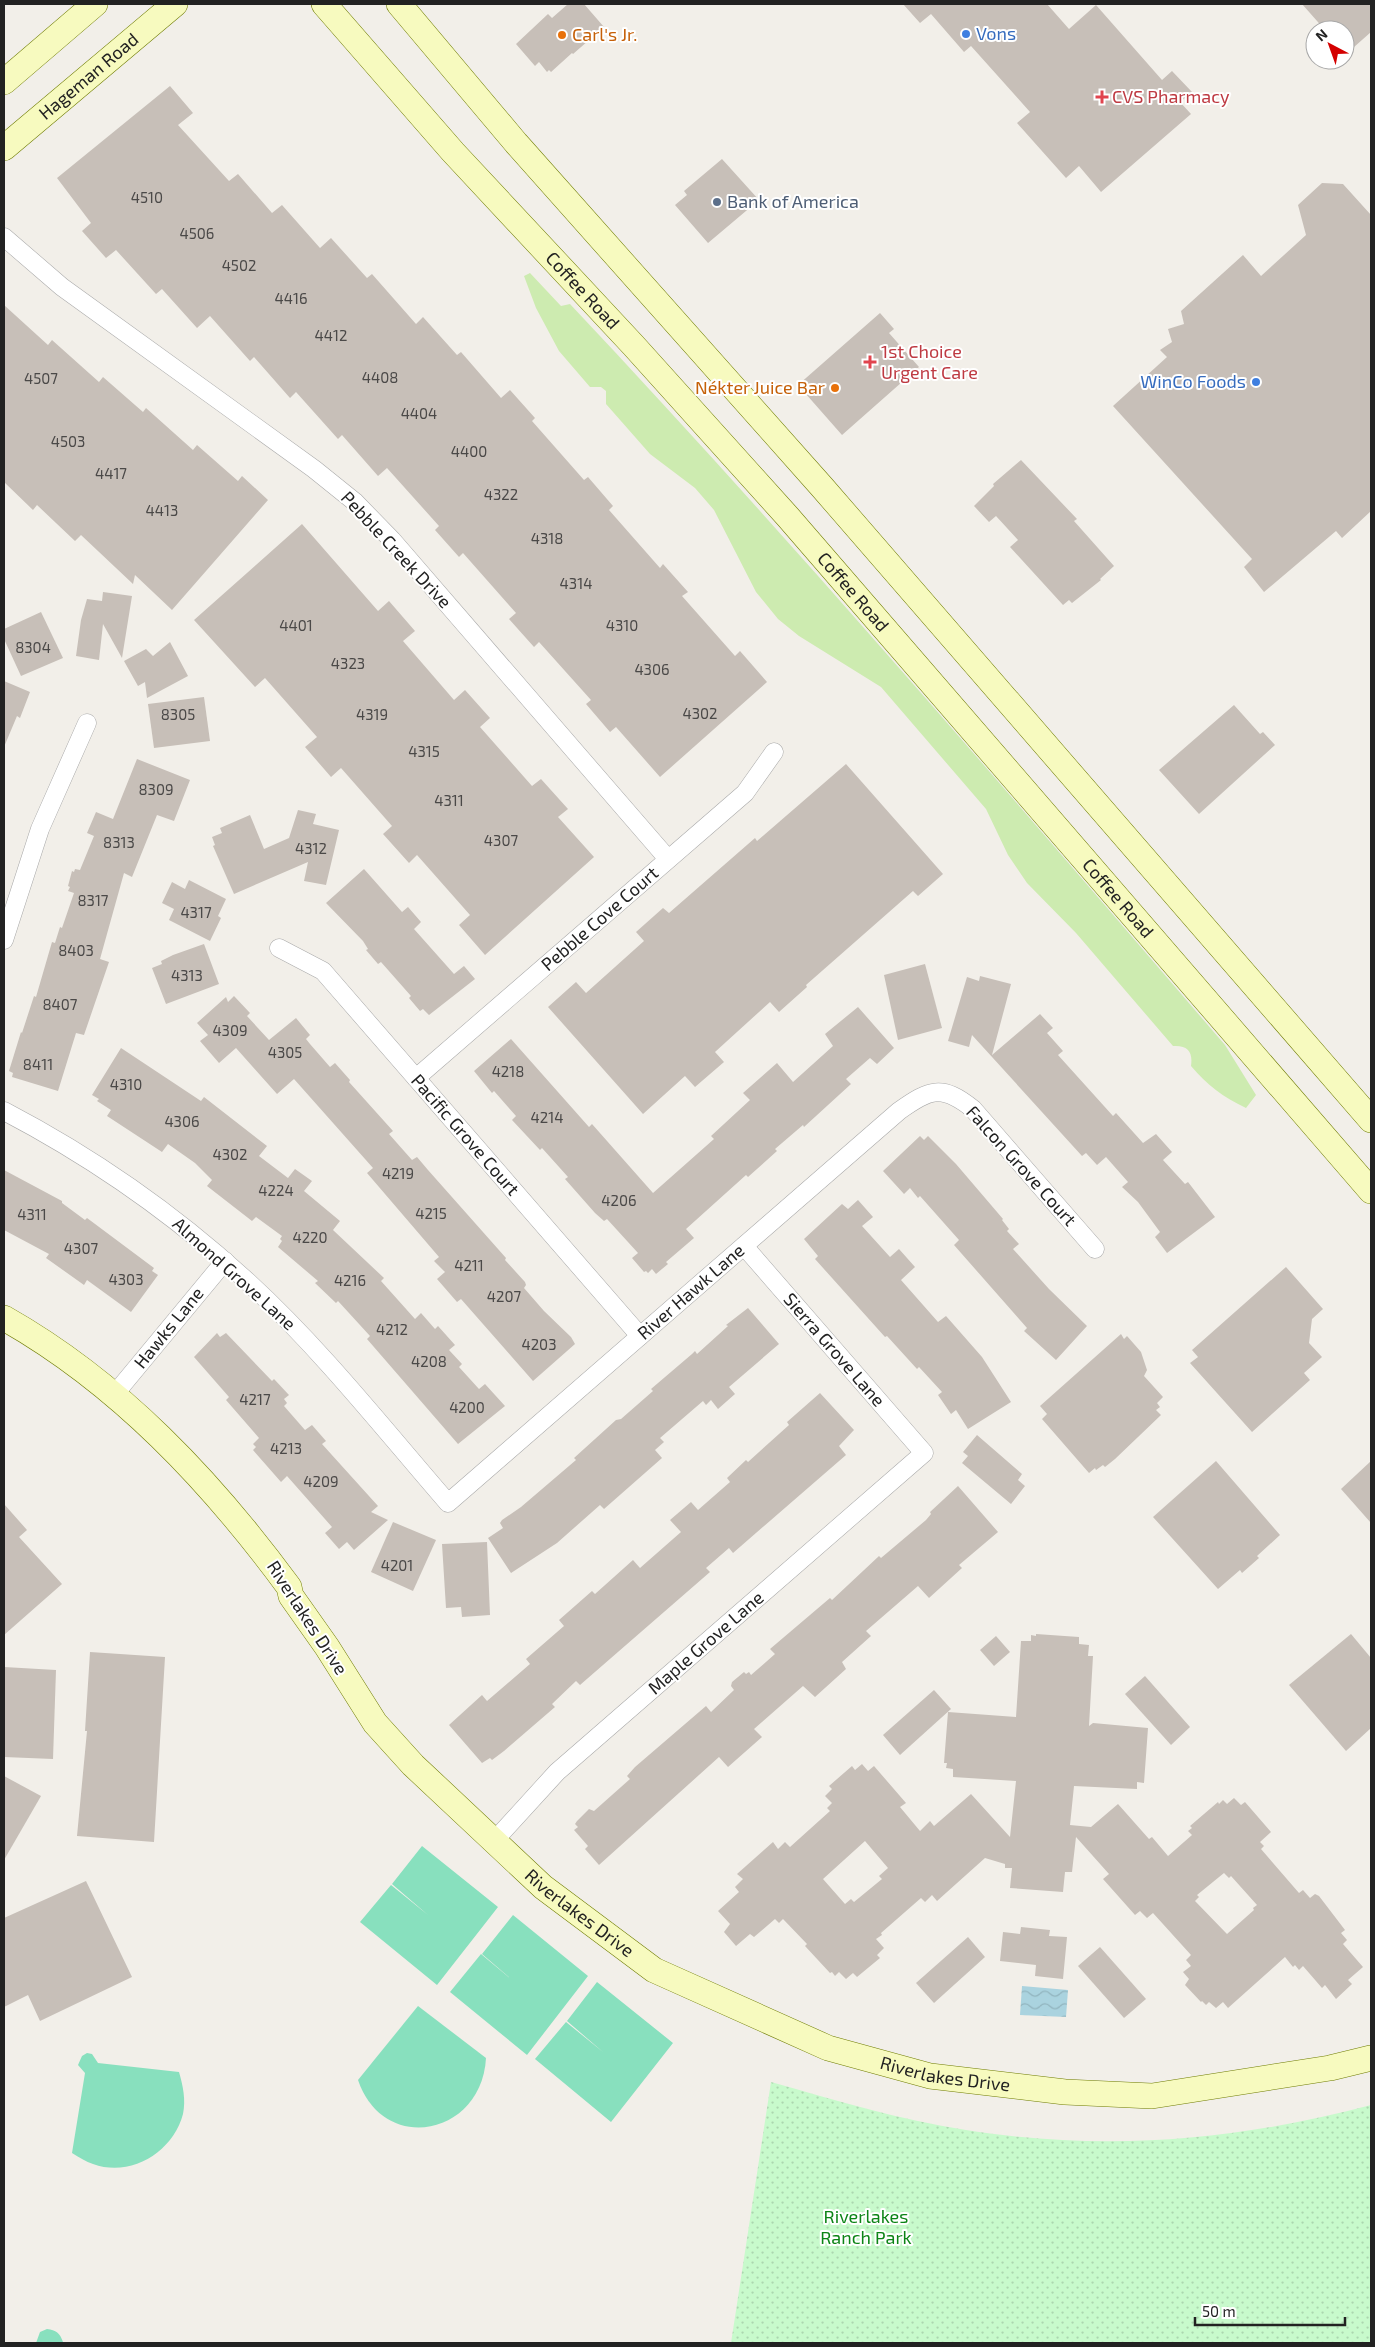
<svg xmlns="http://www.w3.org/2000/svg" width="1375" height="2347" font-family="'Exo 2',sans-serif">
<defs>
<pattern id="park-dots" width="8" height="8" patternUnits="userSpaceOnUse" patternTransform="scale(1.25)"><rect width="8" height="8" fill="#c8facc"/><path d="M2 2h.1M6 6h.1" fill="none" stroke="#acd6af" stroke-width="1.8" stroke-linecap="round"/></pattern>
<pattern id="water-waves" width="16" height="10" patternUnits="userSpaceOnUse" patternTransform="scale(1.25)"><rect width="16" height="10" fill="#aad3df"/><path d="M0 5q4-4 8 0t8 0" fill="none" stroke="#92b5bf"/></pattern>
</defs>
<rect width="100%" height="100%" fill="#f2efe9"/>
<path fill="#cdebb0" d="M530 273 561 306 570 304C796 544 1010 795 1225 1045L1256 1095 1246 1108C1223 1097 1207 1085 1191 1066 1193 1052 1188 1045 1173 1046L1076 933 1027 883 1008 855 986 809 881 687 799 636 778 619 756 592 714 510 695 488 650 454 606 404V391L601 387H590L559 351 536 308 524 276Z"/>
<path fill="url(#park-dots)" d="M771 2082C835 2100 900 2120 966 2130 1105 2152 1235 2141 1371 2105V2343H731Z"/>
<g fill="#88e0be">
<path d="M422 1846 498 1907 437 1985 360 1922 391 1885 428 1915 392 1884Z"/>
<path d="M513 1915 588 1976 527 2055 450 1992 481 1954 518 1985 482 1954Z"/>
<path d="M597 1982 673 2043 611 2122 535 2059 566 2022 603 2052 567 2021Z"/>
<path d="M418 2006 486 2058C482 2135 384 2156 358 2080Z"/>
<path d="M87 2053 92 2054 98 2063 179 2072C183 2086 186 2100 183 2114 173 2152 131 2178 93 2164 86 2162 79 2157 72 2153L85 2073 78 2065 82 2056Z"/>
<path d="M47 2329C56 2330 60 2333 63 2342L75 2343H36L40 2332Z"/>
</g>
<path fill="url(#water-waves)" d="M1022 1986 1068 1990 1066 2017 1020 2015Z"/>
<g fill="#c7bfb8" fill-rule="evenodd">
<path d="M568 4H584L604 27 573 54 572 53 551 72 549 70 547 72 539 62 535 66 516 44 548 14 552 18Z"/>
<path d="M903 4H1047L1069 29 1096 5 1162 80 1172 71 1192 92 1180 102 1191 114 1101 192 1079 166 1066 178 1017 123 1030 112 971 46 964 52 931 14 920 23Z"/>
<path d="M1302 4H1371V32L1345 55V30H1325Z"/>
<path d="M170 86 193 113 178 125 229 181 238 174 272 213 282 205 320 248 331 238 367 278 372 274 416 324 423 317 457 355 461 352 501 398 510 390 535 418 532 421 584 480 588 477 613 506 609 510 660 568 663 564 688 592 682 596 735 656 740 651 767 682 660 777 616 727 610 732 586 704 591 700 539 642 534 647 509 619 516 613 463 553 459 557 435 530 439 526 387 468 378 476 342 435 338 439 296 392 290 398 254 357 250 361 210 316 197 328 162 289 156 294 116 250 106 258 82 231 91 223 57 178Z"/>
<path d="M722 159 759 200 708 243 675 205 687 195 684 191Z"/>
<path d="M1322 183 1343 184 1371 215V511L1342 538 1336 531 1264 592 1244 567 1252 559 1113 406 1167 357 1160 350 1172 342 1168 329 1184 324 1181 311 1243 255 1261 276 1306 235 1298 205Z"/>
<path d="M4 305 48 345 52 340 99 382 103 377 143 412 146 408 193 450 197 445 238 481 242 476 268 500 172 610 135 575 133 584 81 535 75 541 37 505 33 510 4 482Z"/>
<path d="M880 313 894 329 889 333 919 367 842 435 798 385Z"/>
<path d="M1021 460 1077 519 1074 521 1114 566 1100 579 1101 580 1072 603 1069 600 1063 605 1010 547 1018 540 996 516 989 522 974 506 994 486 993 484Z"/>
<path d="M302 524 378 611 389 601 415 631 403 641 454 700 465 690 490 718 480 727 532 786 541 779 568 809 558 817 594 857 485 955 459 925 470 915 417 855 409 863 383 834 392 826 341 768 331 777 305 747 317 737 265 678 255 687 194 620Z"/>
<path d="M103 592 132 596 122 658 103 624 99 660 76 656 81 620 87 599 102 601Z"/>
<path d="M41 612 63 658 21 676 4 639V629Z"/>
<path d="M170 642 188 676 147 698 145 682 138 686 124 661 146 649 153 656Z"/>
<path d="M4 681 30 692 20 718 17 716 4 747Z"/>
<path d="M204 697 210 741 154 748 148 704Z"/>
<path d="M1234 705 1260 734 1263 732 1275 745 1199 814 1159 770Z"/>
<path d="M137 759 190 780 174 821 157 815 132 877 124 873 100 959 109 962 84 1035 76 1033 58 1091 12 1077 13 1073 9 1071 21 1032 22 1033 34 996 36 997 52 942 55 943 60 927 62 928 74 893 68 891 70 887 68 886 72 871 74 872 75 869 80 870 94 836 87 833 96 812 113 819Z"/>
<path d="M846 764 943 874 918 896 913 891 806 985 807 987 779 1012 770 1002 715 1052 724 1062 695 1087 685 1076 643 1114 548 1007 576 982 586 993 644 941 636 932 663 908 669 913 755 838 757 841Z"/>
<path d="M298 810 316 814 313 824 339 830 326 885 304 881 308 862 234 894 213 846 215 845 212 837 222 833 220 828 250 815 264 849 289 838Z"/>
<path d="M364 869 402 912 408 907 421 922 414 929 454 974 464 966 475 979 429 1015 423 1009 420 1011 409 998 411 996 381 962 378 964 366 950 368 949 363 941 326 903Z"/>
<path d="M189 880 226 899 218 916 221 918 210 941 169 920 174 909 162 903 172 882 185 889Z"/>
<path d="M204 944 219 984 166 1004 152 968 162 964 161 961 173 955Z"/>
<path d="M925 964 942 1028 898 1040 884 975Z"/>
<path d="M980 976 1011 984 992 1055 1040 1014 1053 1028 1047 1033 1063 1051 1058 1055 1113 1116 1116 1113 1143 1143 1156 1134 1172 1152 1163 1160 1185 1184 1188 1182 1215 1217 1167 1253 1155 1237 1160 1232 1138 1202 1122 1187 1128 1182 1106 1157 1097 1165 1086 1153 1082 1156 972 1035 969 1047 948 1041 967 977 979 981Z"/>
<path d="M234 996 250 1013 247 1016 269 1040 296 1018 310 1035 306 1039 310 1044 330 1067 335 1063 350 1080 349 1082 393 1131 389 1134 412 1160 417 1157 428 1170 506 1258 505 1260 525 1282 526 1285 524 1288 544 1311 571 1337 575 1344 533 1381 461 1299 457 1302 437 1279 445 1272 434 1261 439 1257 367 1173 373 1168 294 1079 277 1094 236 1048 219 1063 200 1041 208 1035 197 1023 226 997 228 1002Z"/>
<path d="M858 1007 894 1048 877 1064 870 1058 846 1079 851 1084 804 1127 803 1125 775 1149 777 1151 748 1177 746 1175 686 1229 694 1238 666 1262 668 1264 656 1274 652 1269 648 1273 646 1271 644 1272 632 1258 638 1253 607 1219 604 1221 595 1213 565 1179 568 1177 542 1148 540 1150 512 1120 516 1116 494 1091 492 1093 474 1071 511 1039 589 1127 592 1124 653 1193 714 1139 711 1136 750 1100 743 1093 777 1063 793 1082 833 1046 825 1034Z"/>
<path d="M121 1048 201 1101 204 1097 267 1146 259 1156 288 1178 295 1169 312 1181 304 1191 340 1221 333 1230 384 1278 381 1281 415 1319 421 1313 435 1329 438 1326 455 1345 449 1350 462 1364 459 1367 479 1389 485 1384 505 1406 458 1444 367 1339 370 1336 338 1301 336 1303 315 1283 318 1281 278 1247 282 1241 280 1239 282 1236 256 1217 252 1221 207 1186 212 1180 195 1163 168 1144 162 1152 107 1116 111 1110 97 1101 99 1099 92 1095Z"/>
<path d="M920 1136 924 1140 928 1136 956 1164 1003 1219 1002 1220 1009 1229 1007 1231 1019 1244 1013 1249 1049 1289 1087 1326 1056 1360 1024 1331 1027 1328 954 1245 959 1240 920 1196 918 1198 910 1188 904 1194 883 1171Z"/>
<path d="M4 1170 62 1201V1203L85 1220 87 1218 154 1268 152 1271 158 1275 131 1312 87 1280 84 1285 46 1258 49 1254 4 1230Z"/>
<path d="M858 1200 873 1217 862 1226 890 1257 899 1249 915 1267 901 1280 938 1322 946 1316 982 1357 1011 1402 968 1429 956 1410 951 1414 938 1395 942 1392 919 1367 917 1369 887 1336 885 1337 815 1259 818 1256 804 1239 842 1204 848 1209Z"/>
<path d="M1286 1267 1323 1309 1312 1319 1309 1343 1322 1357 1304 1373 1310 1380 1252 1432 1190 1363 1198 1357 1192 1350Z"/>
<path d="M748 1308 779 1344 729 1387 735 1394 718 1409 711 1400 706 1405 703 1401 660 1438 664 1442 655 1450 662 1458 604 1509 600 1505 557 1543 511 1573 488 1538 503 1528 500 1523 502 1520 521 1507 576 1460 574 1458 616 1420 621 1419 653 1391 651 1389 692 1354 695 1351 697 1354 728 1326 726 1325Z"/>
<path d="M217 1333 220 1337 226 1333 272 1381 274 1379 289 1395 284 1399 287 1403 284 1406 305 1430 312 1425 326 1441 322 1444 378 1506 371 1512 388 1520 354 1550 347 1542 339 1549 325 1533 332 1527 287 1476 281 1482 253 1450 256 1447 253 1444 259 1438 226 1400 229 1397 194 1357Z"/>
<path d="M1121 1334 1124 1339 1127 1336 1141 1352 1147 1370 1144 1376 1163 1397 1157 1403 1160 1407 1156 1410 1161 1415 1115 1459 1105 1467 1103 1465 1096 1470 1095 1468 1089 1473 1042 1419 1047 1414 1040 1406Z"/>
<path d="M820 1393 854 1430 839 1446 846 1455 733 1553 729 1548 706 1568 710 1572 580 1685 576 1681 552 1704 555 1707 504 1751 492 1760 490 1758 482 1763 449 1725 482 1695 487 1701 530 1664 526 1659 564 1626 559 1620 592 1591 595 1594 633 1560 640 1568 681 1532 670 1520 691 1502 698 1510 730 1482 727 1478 746 1460 748 1462 789 1425 787 1422Z"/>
<path d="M977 1435 1022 1474 1018 1480 1025 1486 1011 1504 962 1463 968 1456 963 1452Z"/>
<path d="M1216 1461 1280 1535 1257 1556 1259 1558 1242 1573 1240 1570 1218 1589 1153 1517Z"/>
<path d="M1371 1461V1523L1341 1489Z"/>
<path d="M958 1486 998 1532 959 1565 962 1568 929 1598 918 1586 866 1631 871 1636 842 1662 846 1669 815 1697 803 1686 754 1729 762 1737 728 1767 719 1757 599 1865 585 1849 588 1846 574 1830 578 1827 575 1824 577 1821 589 1809 594 1811 630 1779 627 1776 635 1767 706 1706 711 1712 734 1690 731 1686 732 1682 744 1672 746 1674 749 1672 751 1675 775 1654 770 1649 830 1598 832 1600 879 1556 881 1558 926 1520 931 1514 930 1512Z"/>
<path d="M4 1504 27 1530 19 1537 62 1584 4 1635Z"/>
<path d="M393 1522 436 1540 413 1591 371 1572Z"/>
<path d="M487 1542 490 1615 462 1617 461 1607 446 1608 442 1544Z"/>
<path d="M1036 1634 1079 1637V1644L1089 1645 1088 1656H1093L1089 1726 1093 1723 1148 1728 1144 1783 1137 1782V1789L1074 1786 1070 1825 1091 1827 1118 1804 1149 1839 1152 1837 1168 1856 1192 1835 1188 1831 1192 1828 1190 1826 1218 1802 1219 1804 1223 1800 1227 1804 1234 1798 1241 1805 1245 1802 1271 1832 1260 1842 1264 1846 1261 1849 1299 1893 1303 1890 1310 1898 1315 1894 1319 1896 1345 1930 1341 1933 1347 1940 1343 1944 1363 1967 1348 1980 1352 1984 1336 1999 1325 1985 1322 1988 1303 1966 1299 1970 1295 1965 1293 1967 1285 1957 1228 2008 1223 2002 1216 2008 1209 2002 1206 2005 1202 2001 1201 2002 1185 1985 1189 1979 1183 1972 1191 1966 1186 1960 1191 1955 1153 1913 1147 1918 1140 1911 1135 1915 1103 1879 1109 1874 1076 1837 1072 1872H1065L1063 1892 1010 1888 1012 1868H1005V1864L985 1858 937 1901 932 1895 925 1902 921 1898 881 1933 882 1935 876 1939 884 1948 877 1955 880 1958 857 1977 853 1973 846 1979 839 1972 835 1976 832 1972 830 1973 805 1946 807 1944 783 1919 779 1923 775 1919 754 1937 750 1934 736 1946 724 1932 730 1924 718 1911 739 1892 735 1887 743 1879 737 1874 773 1842 778 1849 785 1842 790 1847 830 1811 827 1808 832 1803 825 1796 832 1789 829 1786 852 1766 855 1770 862 1764 868 1771 874 1766 906 1803 900 1807 920 1831 930 1821 934 1826 971 1794 1010 1837 1016 1781 953 1777V1769L946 1768 947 1763H944L948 1712 1016 1717 1021 1641H1031V1635L1036 1636ZM865 1841 888 1868 879 1876 882 1879 854 1902 851 1899 845 1904 823 1879ZM1224 1873 1229 1878 1231 1876 1257 1905 1253 1908 1254 1910 1227 1934 1195 1901 1199 1897 1197 1895Z"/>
<path d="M1351 1634 1371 1658V1728L1346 1751 1289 1685Z"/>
<path d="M996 1636 1010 1652 994 1666 980 1650Z"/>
<path d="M90 1652 165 1657 154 1842 77 1836 87 1731H85Z"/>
<path d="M4 1667 56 1670 53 1759 4 1757Z"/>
<path d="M1145 1676 1190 1727 1171 1745 1125 1694Z"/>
<path d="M934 1690 951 1709 900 1755 883 1735Z"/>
<path d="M4 1776 41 1796 4 1860Z"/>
<path d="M86 1881 132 1977 40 2021 28 1995 4 2007V1918Z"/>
<path d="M1021 1927 1050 1930 1049 1936 1067 1937 1063 1979 1035 1976 1036 1965 1000 1961 1003 1932 1020 1934Z"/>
<path d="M968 1937 985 1957 934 2003 916 1983Z"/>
<path d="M1100 1947 1146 1999 1124 2018 1078 1966Z"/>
</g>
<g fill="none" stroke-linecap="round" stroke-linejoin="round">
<defs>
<g id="minor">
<path d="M4 237 62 287 314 469 355 502 392 540 668 859"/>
<path d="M4 940 40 829 87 723"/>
<path d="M279 948 323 971 640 1336"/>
<path d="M416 1078 745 793 774 752"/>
<path d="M4 1111C92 1157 174 1214 248 1282 321 1349 383 1428 448 1503L899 1111C930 1089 942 1084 973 1109L1095 1249"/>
<path d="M114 1395 225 1261"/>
<path d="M495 1840 557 1772 924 1453 744 1246"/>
</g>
<g id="secondary">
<path id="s1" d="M324 4 453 152 634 346 788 517 1371 1191"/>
<path d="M399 4 516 143 822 487 1371 1120"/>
<path d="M4 82 95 4"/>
<path id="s2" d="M4 148 175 4"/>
<path id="s3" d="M4 1318C119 1383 211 1481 289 1587L291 1596 327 1647 375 1723 413 1765 543 1887 654 1970 828 2048 930 2076 1065 2092 1152 2096 1330 2068 1371 2058"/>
</g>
</defs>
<use href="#minor" stroke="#a9a9a9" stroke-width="19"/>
<use href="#secondary" stroke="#707d05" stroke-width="26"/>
<use href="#minor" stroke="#fff" stroke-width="18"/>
<use href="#secondary" stroke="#f7fabf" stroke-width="25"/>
</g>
<g fill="#3f7fe0" stroke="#fff" stroke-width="2">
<circle cx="966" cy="34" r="5"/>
<circle cx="1256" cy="382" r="5"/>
</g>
<g fill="#e8710a" stroke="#fff" stroke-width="2">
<circle cx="562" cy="35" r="5"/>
<circle cx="835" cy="388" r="5"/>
</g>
<g fill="#e0444e" stroke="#fff" stroke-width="2">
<path d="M1099.5 89.5h5v5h5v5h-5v5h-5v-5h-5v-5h5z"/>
<path d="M867.5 354.5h5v5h5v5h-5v5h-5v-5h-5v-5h5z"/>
</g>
<circle fill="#5c6f8a" stroke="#fff" stroke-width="2" cx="717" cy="202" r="5"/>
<g text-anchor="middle" stroke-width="4" stroke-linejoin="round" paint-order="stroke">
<g font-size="15" fill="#4b4948">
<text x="147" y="203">4510</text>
<text x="197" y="239">4506</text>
<text x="239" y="271">4502</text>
<text x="291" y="304">4416</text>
<text x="331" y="341">4412</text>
<text x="380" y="383">4408</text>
<text x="41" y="384">4507</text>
<text x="419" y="419">4404</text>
<text x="68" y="447">4503</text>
<text x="469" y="457">4400</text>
<text x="111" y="479">4417</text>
<text x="501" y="500">4322</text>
<text x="162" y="516">4413</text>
<text x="547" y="544">4318</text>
<text x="576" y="589">4314</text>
<text x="296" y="631">4401</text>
<text x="622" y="631">4310</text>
<text x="33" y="653">8304</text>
<text x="348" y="669">4323</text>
<text x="652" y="675">4306</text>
<text x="700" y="719">4302</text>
<text x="178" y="720">8305</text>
<text x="372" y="720">4319</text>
<text x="424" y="757">4315</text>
<text x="156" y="795">8309</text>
<text x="449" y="806">4311</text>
<text x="501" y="846">4307</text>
<text x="119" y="848">8313</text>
<text x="311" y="854">4312</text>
<text x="93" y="906">8317</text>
<text x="196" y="918">4317</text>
<text x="76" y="956">8403</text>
<text x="187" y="981">4313</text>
<text x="60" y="1010">8407</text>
<text x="230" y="1036">4309</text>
<text x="285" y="1058">4305</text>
<text x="38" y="1070">8411</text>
<text x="508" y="1077">4218</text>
<text x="126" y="1090">4310</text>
<text x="547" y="1123">4214</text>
<text x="182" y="1127">4306</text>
<text x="230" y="1160">4302</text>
<text x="398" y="1179">4219</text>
<text x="276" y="1196">4224</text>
<text x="619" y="1206">4206</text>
<text x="431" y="1219">4215</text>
<text x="32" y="1220">4311</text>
<text x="310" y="1243">4220</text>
<text x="81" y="1254">4307</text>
<text x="469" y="1271">4211</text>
<text x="126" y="1285">4303</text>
<text x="350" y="1286">4216</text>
<text x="504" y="1302">4207</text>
<text x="392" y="1335">4212</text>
<text x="539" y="1350">4203</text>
<text x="429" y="1367">4208</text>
<text x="255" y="1405">4217</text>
<text x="467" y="1413">4200</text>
<text x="286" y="1454">4213</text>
<text x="321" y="1487">4209</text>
<text x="397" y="1571">4201</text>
</g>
<g font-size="18" fill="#366cbe" stroke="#fff" text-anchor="start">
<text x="976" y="40">Vons</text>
<text x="1246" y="388" text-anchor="end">WinCo Foods</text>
</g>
<g font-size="18" fill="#c56008" stroke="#fff" text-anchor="start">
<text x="572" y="41">Carl's Jr.</text>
<text x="825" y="394" text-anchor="end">Nékter Juice Bar</text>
</g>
<g font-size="18" fill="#222" stroke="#fff">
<text dy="6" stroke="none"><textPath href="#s2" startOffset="111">Hageman Road</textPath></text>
<text dy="6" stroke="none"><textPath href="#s1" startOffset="386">Coffee Road</textPath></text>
<text transform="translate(396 550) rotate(47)" y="6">Pebble Creek Drive</text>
<text dy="6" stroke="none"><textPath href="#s1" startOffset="791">Coffee Road</textPath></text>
<text dy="6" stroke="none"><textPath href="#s1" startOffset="1196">Coffee Road</textPath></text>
<text transform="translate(600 919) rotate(-41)" y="6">Pebble Cove Court</text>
<text transform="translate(465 1135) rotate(49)" y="6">Pacific Grove Court</text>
<text transform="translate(1021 1166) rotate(48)" y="6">Falcon Grove Court</text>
<text transform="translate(234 1274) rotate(42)" y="6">Almond Grove Lane</text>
<text transform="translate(691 1292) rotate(-41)" y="6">River Hawk Lane</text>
<text transform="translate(169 1328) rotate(-51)" y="6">Hawks Lane</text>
<text transform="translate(834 1350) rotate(49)" y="6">Sierra Grove Lane</text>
<text transform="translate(307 1618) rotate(57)" y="6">Riverlakes Drive</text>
<text transform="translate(706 1643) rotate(-41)" y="6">Maple Grove Lane</text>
<text dy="6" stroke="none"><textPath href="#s3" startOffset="836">Riverlakes Drive</textPath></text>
<text dy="6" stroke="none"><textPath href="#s3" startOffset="1241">Riverlakes Drive</textPath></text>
</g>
<g font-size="18" fill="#be3a42" stroke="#fff" text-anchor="start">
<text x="1112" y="103">CVS Pharmacy</text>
<text x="881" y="358">1st Choice<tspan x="881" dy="21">Urgent Care</tspan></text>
</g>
<g font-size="18" fill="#4e5e75" stroke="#fff" text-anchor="start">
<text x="727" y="208">Bank of America</text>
</g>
<g font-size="18" fill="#0c8416" stroke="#fff">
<text x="866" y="2223">Riverlakes<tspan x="866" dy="21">Ranch Park</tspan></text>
</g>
</g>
<rect width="1375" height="2347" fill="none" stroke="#222222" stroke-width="10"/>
<g transform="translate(1330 45) rotate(319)"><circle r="24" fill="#ffffff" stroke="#a7a7a7"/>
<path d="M0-4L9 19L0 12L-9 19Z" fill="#d40000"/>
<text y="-8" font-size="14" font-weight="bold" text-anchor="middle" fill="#222222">N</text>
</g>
<path d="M1195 2317v8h150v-8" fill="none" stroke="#222222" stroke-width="2.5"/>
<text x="1202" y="2317" font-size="15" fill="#222222" stroke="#ffffff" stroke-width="4" paint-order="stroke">50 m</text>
</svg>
